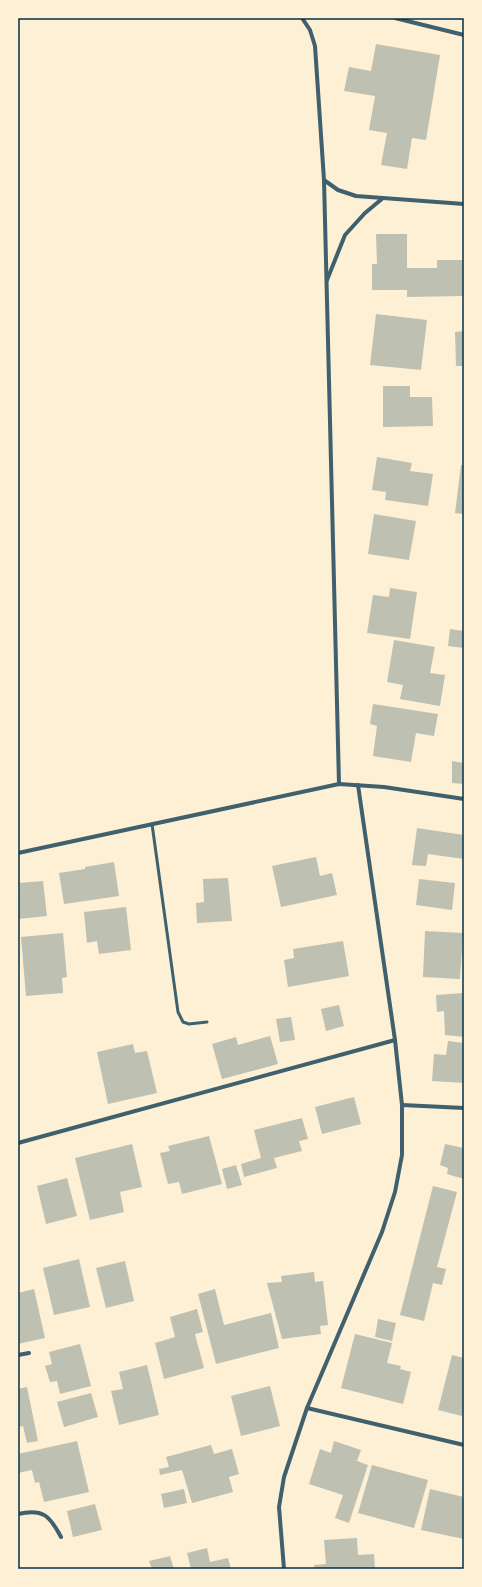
<svg xmlns="http://www.w3.org/2000/svg" width="482" height="1587" font-family="Signika,sans-serif">
<rect width="100%" height="100%" fill="#fdf0d5"/>
<g fill="#bec0b2">
<path d="M376 44 440 55 426 140 412 138 407 169 381 165 387 133 369 130 375 96 344 91 349 67 371 71Z"/>
<path d="M376 234H407V268H437V260H464V296L407 297V290H372V264H377Z"/>
<path d="M376 314 427 320 421 370 370 365Z"/>
<path d="M464 331V366H456L455 332Z"/>
<path d="M383 386H410V397H432L433 426 383 427Z"/>
<path d="M377 457 412 463 410 471 433 474 428 506 385 500 386 492 372 490Z"/>
<path d="M461 465H464V514L455 513Z"/>
<path d="M374 514 416 521 409 560 368 554Z"/>
<path d="M390 588 417 592 410 639 367 633 373 595 389 597Z"/>
<path d="M450 629 464 631V648L448 646Z"/>
<path d="M394 640 435 647 430 673 445 675 440 706 400 699 403 685 387 682Z"/>
<path d="M373 704 438 714 434 736 416 733 411 762 373 756 377 726 370 724Z"/>
<path d="M452 761 464 763V784L452 783Z"/>
<path d="M417 828 464 835V859L428 854 426 866 412 865Z"/>
<path d="M316 857 320 876 332 873 337 895 281 907 272 866Z"/>
<path d="M114 862 119 896 64 904 59 873 85 869V867Z"/>
<path d="M228 878 232 921 197 923 196 903 204 902 203 879Z"/>
<path d="M419 879 455 883 452 910 416 905Z"/>
<path d="M43 881 47 916 18 919V890H20L19 883Z"/>
<path d="M126 907 131 950 99 954 97 941 87 943 84 912Z"/>
<path d="M425 931 463 933 460 979 423 977Z"/>
<path d="M63 933 67 977 62 978 63 993 26 996 21 937Z"/>
<path d="M343 941 349 976 288 987 284 960 294 958 293 949Z"/>
<path d="M464 993V1037L445 1035 444 1011 437 1012 436 995Z"/>
<path d="M339 1005 344 1026 326 1031 321 1009Z"/>
<path d="M291 1017 295 1040 280 1042 276 1019Z"/>
<path d="M270 1036 278 1064 222 1079 212 1044 236 1037 238 1045Z"/>
<path d="M448 1041 464 1043V1083L432 1081 434 1054 446 1055Z"/>
<path d="M133 1044 135 1053 147 1051 157 1093 108 1104 97 1052Z"/>
<path d="M354 1097 361 1124 322 1134 315 1107Z"/>
<path d="M302 1118 308 1139 299 1141 302 1151 274 1158 277 1168 244 1177 241 1164 261 1158 254 1130Z"/>
<path d="M209 1136 222 1184 182 1194 179 1182 168 1184 160 1153 170 1151 168 1146Z"/>
<path d="M132 1144 142 1187 120 1192 124 1212 90 1220 75 1158Z"/>
<path d="M445 1144 464 1148V1179L447 1174 448 1168 440 1165Z"/>
<path d="M236 1165 242 1185 227 1189 222 1169Z"/>
<path d="M67 1178 77 1216 46 1224 37 1186Z"/>
<path d="M433 1186 457 1192 437 1267 446 1269 442 1285 433 1283 424 1321 400 1315Z"/>
<path d="M79 1259 90 1307 54 1315 43 1268Z"/>
<path d="M125 1261 134 1301 106 1308 96 1268Z"/>
<path d="M314 1272 315 1282 323 1281 328 1325 320 1326 321 1334 282 1339 267 1283 282 1282 281 1276Z"/>
<path d="M34 1289 45 1338 18 1344V1293Z"/>
<path d="M215 1289 224 1325 271 1313 279 1348 216 1364 198 1294Z"/>
<path d="M197 1309 203 1332 195 1334 204 1368 164 1379 155 1343 175 1337 170 1317Z"/>
<path d="M378 1319 396 1323 392 1341 375 1337Z"/>
<path d="M355 1334 392 1343 387 1363 401 1366 400 1369 411 1372 403 1404 341 1388Z"/>
<path d="M80 1344 91 1386 60 1394 57 1381 50 1382 45 1366 52 1364 49 1352Z"/>
<path d="M452 1355 464 1358V1408L462 1416 438 1410Z"/>
<path d="M147 1365 159 1415 119 1425 111 1391 123 1389 119 1372Z"/>
<path d="M270 1386 280 1426 241 1436 231 1396Z"/>
<path d="M27 1387 38 1441 27 1443 23 1426 18 1427V1389Z"/>
<path d="M91 1393 98 1417 64 1427 57 1402Z"/>
<path d="M77 1441 89 1492 44 1502 39 1482 35 1483 32 1470 18 1473V1454Z"/>
<path d="M334 1441 361 1450 357 1461 368 1465 349 1523 335 1518 343 1495 309 1484 320 1449 331 1453Z"/>
<path d="M211 1445 214 1454 232 1449 239 1474 229 1477 233 1492 192 1503 182 1470 160 1475 159 1469 169 1467 166 1457Z"/>
<path d="M372 1465 428 1480 414 1528 358 1513Z"/>
<path d="M184 1489 187 1503 164 1508 161 1494Z"/>
<path d="M430 1489 464 1497V1539L421 1530Z"/>
<path d="M95 1504 102 1530 73 1537 67 1511Z"/>
<path d="M357 1538 358 1555 374 1554 375 1569H315L314 1565 326 1564 324 1540Z"/>
<path d="M207 1548 210 1562 228 1558 231 1569H191L187 1553Z"/>
<path d="M170 1556 174 1569H152L149 1561Z"/>
</g>
<g fill="none" stroke-linecap="round" stroke-linejoin="round">
<path stroke="#3f606c" stroke-width="3" d="M152 824 178 1012 183 1022 189 1024 207 1022"/>
<g stroke="#3f606c" stroke-width="4">
<path d="M302 18 310 30 315 46 324 180 339 784"/>
<path d="M395 18 464 35"/>
<path d="M324 180 338 190 356 196 464 204"/>
<path d="M327 280 345 235 365 213 383 198"/>
<path d="M18 853 339 784 384 787 464 799"/>
<path d="M402 1105 464 1108"/>
<path d="M18 1143 395 1040"/>
<path d="M18 1355 29 1353"/>
<path d="M307 1408 464 1445"/>
<path d="M18 1514C43 1508 50 1516 61 1537"/>
<path d="M284 1569 279 1507 284 1477 307 1408 382 1232 395 1192 402 1155V1105L395 1040 358 785"/>
</g>
</g>
<rect width="482" height="1587" fill="none" stroke="#fdf0d5" stroke-width="38"/>
<rect x="19" y="19" width="444" height="1549" fill="none" stroke="#003049" stroke-width="1.5"/>
</svg>
